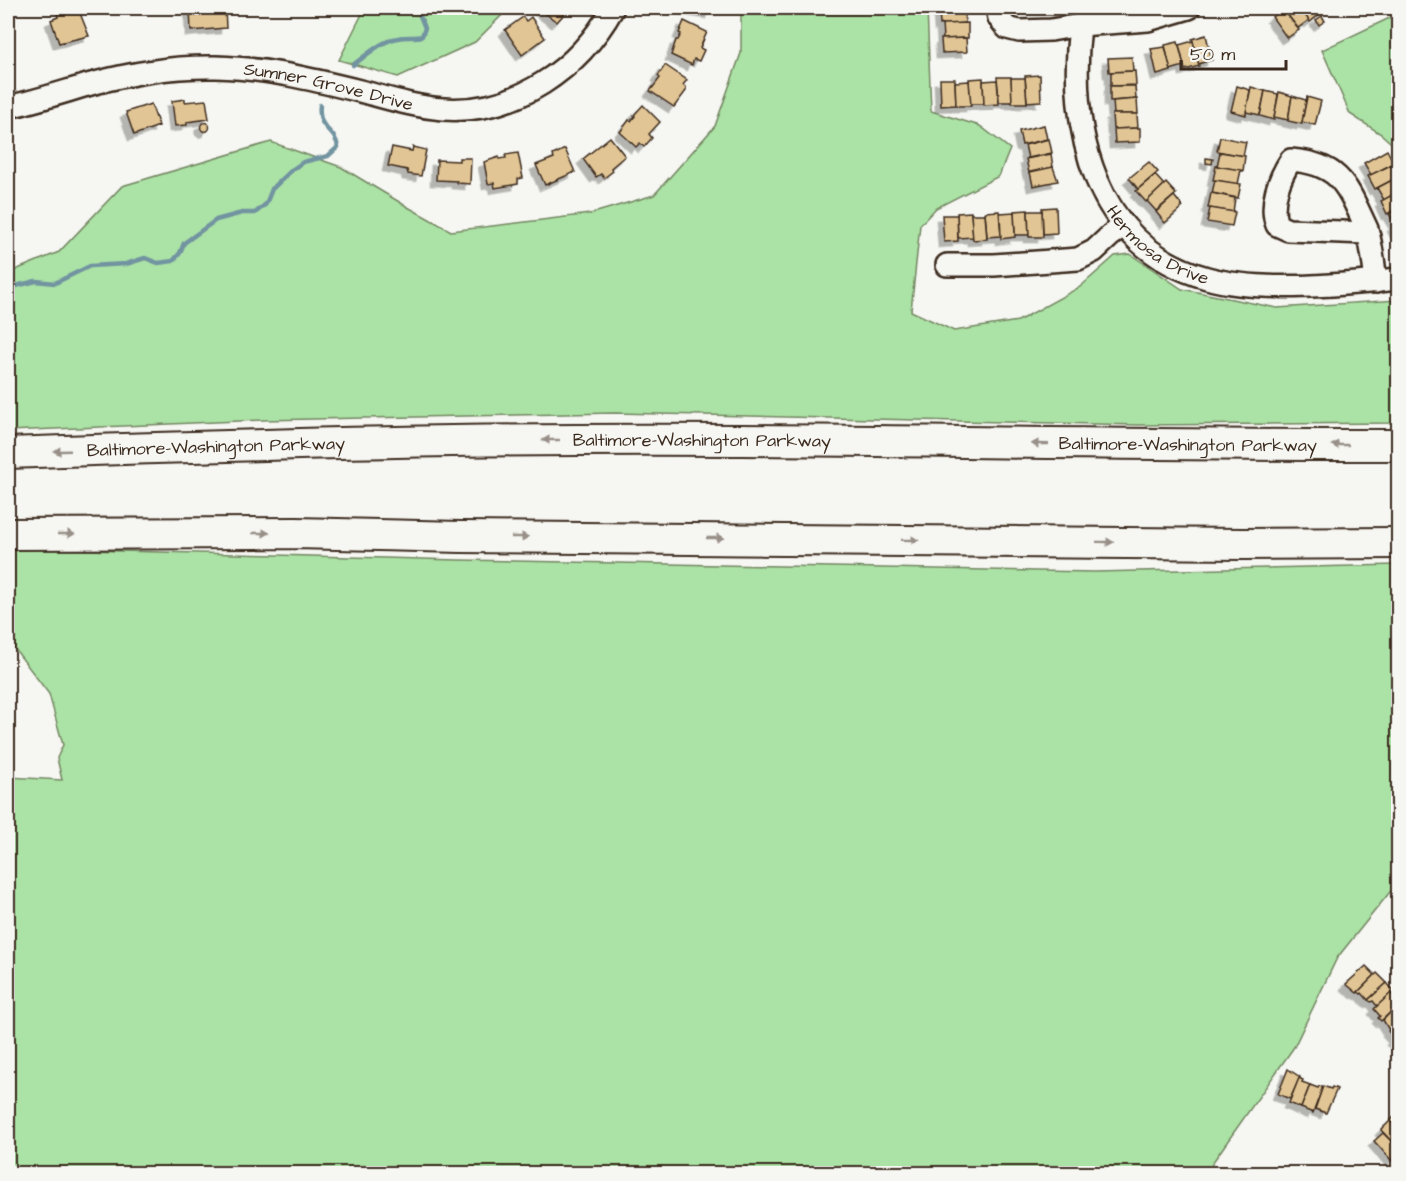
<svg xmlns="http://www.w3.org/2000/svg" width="1406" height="1181" font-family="'Architects Daughter',sans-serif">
<defs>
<filter id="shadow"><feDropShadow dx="-5.5" dy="5.5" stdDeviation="0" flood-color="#0004"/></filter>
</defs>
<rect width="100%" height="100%" fill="#f6f6f2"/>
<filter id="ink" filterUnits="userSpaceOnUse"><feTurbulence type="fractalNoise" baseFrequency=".0167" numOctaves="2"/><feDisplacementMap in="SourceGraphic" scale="12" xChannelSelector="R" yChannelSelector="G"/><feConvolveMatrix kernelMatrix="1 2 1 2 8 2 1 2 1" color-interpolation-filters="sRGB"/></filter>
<g filter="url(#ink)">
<g fill="#abe2a5" stroke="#738662" stroke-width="1.5">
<path d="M365 8H509L475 42 398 77 339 60Z"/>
<path d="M741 8H927L931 111 980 126 1010 149 999 176 936 208 920 225 911 311 954 331 1018 321 1080 287 1115 256 1130 254 1182 289 1277 308 1398 300V423L1139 425 615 413 262 420 8 431V273L59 252 122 186 271 142 341 167 406 206 451 231 590 214 654 195 715 126 741 53Z"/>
<path d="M1398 14V149L1381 134 1350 114 1322 50Z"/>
<path d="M8 548 458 560 1095 572 1398 565V882L1337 958 1294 1047 1215 1159 1207 1173H8V777L62 780 57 758 63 745 49 694 8 640Z"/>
</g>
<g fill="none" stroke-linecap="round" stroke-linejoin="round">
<g stroke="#7294a1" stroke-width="4.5">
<path d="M353 65C367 55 381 41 398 38 406 36 414 38 422 36L425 28 418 11 419 8"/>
<path d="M8 288 36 281 55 283 90 266 126 264 145 258 158 263 173 261 180 253 184 243 216 220 242 213H255L266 204 272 189 293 169 303 162 328 156 338 147C335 128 317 131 320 105"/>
</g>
</g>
<g fill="#e1c595" stroke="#3b2a1e" stroke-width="1.5" filter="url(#shadow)">
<path d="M78 8 89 36 59 43 51 20 58 17 57 14Z"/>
<path d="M190 8H225L226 28 191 31Z"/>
<path d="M538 8H567L565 10 567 11 557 22Z"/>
<path d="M686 8H712L711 13 686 9Z"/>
<rect x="943" y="8" width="24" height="2"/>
<path d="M1282 8H1300L1309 20 1298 28Z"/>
<path d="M1300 8H1318L1321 13 1310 22Z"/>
<path d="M1283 9 1299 30 1287 38 1272 17Z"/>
<path d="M939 10H965V23L940 25Z"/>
<path d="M1322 16 1325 21 1319 25 1316 20Z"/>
<path d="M523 17 526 21 531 17 545 38 522 55 505 30Z"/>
<path d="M684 21 707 32 700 48 704 50 699 61 694 59 692 65 671 55 676 40H678L681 34 679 33Z"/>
<path d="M968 23V38L943 39 942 24Z"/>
<path d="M1206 35 1212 60 1198 64 1192 39Z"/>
<path d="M966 38 967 52 942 53 941 39Z"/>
<path d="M1193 41 1199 66 1185 70 1179 45Z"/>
<path d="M1178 42 1184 66 1170 70 1165 45Z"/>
<path d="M1165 47 1171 71 1157 75 1151 49Z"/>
<path d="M1132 57 1133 71 1109 72 1108 58Z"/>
<path d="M665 65 687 80 683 85 686 88V91L674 107 650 91 660 78 658 76Z"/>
<path d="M1135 71 1136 85 1111 86V72Z"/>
<path d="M1040 75 1041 101 1027 102 1025 76Z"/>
<path d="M997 77H1011L1013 102H999Z"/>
<path d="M983 78 984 104H970L969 79Z"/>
<path d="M1011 78H1025L1027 103H1012Z"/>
<path d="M940 79H955L956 105 941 106Z"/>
<path d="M997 80 999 104 984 105 983 81Z"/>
<path d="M969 81 971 106H956L955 82Z"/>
<path d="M1110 86H1135L1136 99 1110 101Z"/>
<path d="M1237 86 1250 90 1246 115 1231 111Z"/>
<path d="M1251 87 1265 91 1260 115 1246 112Z"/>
<path d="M1265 91 1278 94 1274 120 1260 116Z"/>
<path d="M1279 92 1292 96 1288 120 1274 117Z"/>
<path d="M1292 96 1306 100 1302 124 1288 121Z"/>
<path d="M1307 97 1321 101 1315 125 1302 122Z"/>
<path d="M185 99V102L206 100 209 119 187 122V125L175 126 172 101Z"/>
<path d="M1137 99 1138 114H1114L1113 101Z"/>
<path d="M151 104 159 126 134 135 126 112Z"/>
<path d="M643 105 660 122 649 134 652 138 644 147 640 143 636 147 620 132 629 120 631 121 635 116 634 115Z"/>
<path d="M1112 114H1137L1138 128 1113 129Z"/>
<circle cx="205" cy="127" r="4.5"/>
<path d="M1044 125 1047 139 1022 145 1019 131Z"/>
<path d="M1138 128H1140V142L1115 143 1114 129Z"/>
<path d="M610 137 625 156 611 168 613 171 604 178 601 174 596 177 583 159Z"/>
<path d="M1220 137 1246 142 1243 156 1217 151Z"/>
<path d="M1049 139 1052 153 1028 158 1025 145Z"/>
<path d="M392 147 412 151 413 147 426 150 421 176 408 174 407 170 388 166Z"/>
<path d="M565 149 575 172 545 185 536 165 554 158 553 155Z"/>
<path d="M1387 150 1394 163 1371 175 1364 163Z"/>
<path d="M1220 152 1245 156 1243 171 1217 166Z"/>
<path d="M518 153 523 178 518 179V184L495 188 494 183 488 184 484 162 499 157V159L506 158 505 155Z"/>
<path d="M1051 154 1053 167 1029 173 1026 159Z"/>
<path d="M459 158H471L470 184 457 183V181L436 180 437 160 459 161Z"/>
<path d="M1206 158 1213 159 1212 164 1206 163Z"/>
<path d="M1149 162 1158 172 1138 189 1129 178Z"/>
<path d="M1391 165 1398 177 1375 189 1368 176Z"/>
<path d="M1216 166 1241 170 1238 184 1213 180Z"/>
<path d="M1053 167 1058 181 1033 186 1030 172Z"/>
<path d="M1155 175 1164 185 1146 202 1136 191Z"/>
<path d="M1398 177V192L1384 200 1377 188Z"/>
<path d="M1215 180 1241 184 1238 198 1212 193Z"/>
<path d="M1166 183 1176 194 1156 211 1147 201Z"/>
<path d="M1398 192V208L1387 214 1381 201Z"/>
<path d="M1211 193 1235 198 1233 212 1208 208Z"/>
<path d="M1174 196 1183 207 1165 223 1156 212Z"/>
<path d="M1056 207 1057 233 1043 234 1042 208Z"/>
<path d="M1210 208 1235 212 1232 226 1207 222Z"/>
<path d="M1398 208V223L1396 225 1389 214Z"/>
<path d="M1028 210 1029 235H1015L1014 211Z"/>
<path d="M999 211 1001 236 987 237 985 212Z"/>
<path d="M1028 211H1042L1043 237H1029Z"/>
<path d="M971 212 973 237 958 238 957 213Z"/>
<path d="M1014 212 1015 237 1001 239 1000 213Z"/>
<path d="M971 214H985L987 239 973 240Z"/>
<path d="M942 215H957L958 241 944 242Z"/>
<path d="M1398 223V236L1393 226Z"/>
<path d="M1366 966 1375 975 1357 993 1346 984Z"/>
<path d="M1377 973 1387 983 1368 1000 1362 993 1361 994 1358 992Z"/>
<path d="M1387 983 1394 991 1377 1006 1373 1001 1371 1002 1368 1000Z"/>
<path d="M1391 993 1398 1001V1005L1381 1021 1378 1018 1380 1016 1374 1009Z"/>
<path d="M1398 1005V1022L1389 1030 1383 1020Z"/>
<path d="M1398 1022V1040L1396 1043 1392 1040 1394 1038 1388 1031Z"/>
<path d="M1288 1069 1300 1077 1290 1099 1278 1094Z"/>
<path d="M1299 1078 1303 1080 1302 1082 1310 1085 1301 1108 1289 1103Z"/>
<path d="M1310 1085 1318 1088 1319 1086 1323 1087 1313 1113 1301 1108Z"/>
<path d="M1323 1086 1331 1089 1332 1087 1337 1089 1326 1113 1315 1109Z"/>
<path d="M1398 1113V1130L1390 1121Z"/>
<path d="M1390 1121 1398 1130V1148L1381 1130Z"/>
<path d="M1383 1133 1398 1148V1152L1392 1161 1374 1141Z"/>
<path d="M1234 1167 1246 1172V1174H1231Z"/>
<path d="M1248 1168 1260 1173V1174H1246Z"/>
</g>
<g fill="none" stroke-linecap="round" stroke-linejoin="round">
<defs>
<g id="minor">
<path d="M997 8 999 18 1007 28 1019 31 1051 30 1080 25 1148 20 1189 8"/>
<path id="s1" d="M1080 25C1068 129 1094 247 1207 278 1261 293 1343 285 1398 279"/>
<path id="s2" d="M8 107C36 101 63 92 91 84 131 73 174 66 216 67 267 68 315 80 364 92 390 99 416 107 443 109 516 114 579 69 613 8"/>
<path d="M1368 233 1288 230 1277 225C1269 205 1279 178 1291 160 1342 164 1347 187 1367 229 1372 246 1374 264 1376 282"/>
<path d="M947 265H994L1078 259 1094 251 1123 224"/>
</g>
<g id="highway">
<path id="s3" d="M8 453C252 444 497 438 741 440 960 441 1179 446 1398 445"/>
<path d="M8 534 296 533 461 537 1243 544 1398 543"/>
</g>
</defs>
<use href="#minor" stroke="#3b2a1e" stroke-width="26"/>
<use href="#highway" stroke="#3b2a1e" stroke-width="34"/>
<use href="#minor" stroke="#f6f6f2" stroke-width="21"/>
<use href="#highway" stroke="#f6f6f2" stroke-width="30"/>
</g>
<defs><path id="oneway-solid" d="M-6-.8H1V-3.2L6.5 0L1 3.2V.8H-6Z" transform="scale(1.5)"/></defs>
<g fill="#989088">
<use href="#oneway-solid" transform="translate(551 440) rotate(180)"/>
<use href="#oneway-solid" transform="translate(1040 444) rotate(-179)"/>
<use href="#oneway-solid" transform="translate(1340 445) rotate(180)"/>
<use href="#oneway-solid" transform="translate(62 451) rotate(178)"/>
<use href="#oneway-solid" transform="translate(261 533)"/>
<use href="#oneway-solid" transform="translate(66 534)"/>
<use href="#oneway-solid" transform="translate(520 537)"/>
<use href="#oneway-solid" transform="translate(715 538)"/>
<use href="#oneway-solid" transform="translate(910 540) rotate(1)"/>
<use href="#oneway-solid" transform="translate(1105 542) rotate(1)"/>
</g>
</g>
<g text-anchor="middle" stroke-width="5" stroke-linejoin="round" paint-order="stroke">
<g font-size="18" fill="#3b2a1e" stroke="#f6f6f2">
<text dy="6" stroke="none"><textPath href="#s2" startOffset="327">Sumner Grove Drive</textPath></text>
<text dy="6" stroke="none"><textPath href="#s1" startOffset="250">Hermosa Drive</textPath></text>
<text dy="6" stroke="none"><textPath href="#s3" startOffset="694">Baltimore-Washington Parkway</textPath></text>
<text dy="6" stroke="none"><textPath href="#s3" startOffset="1180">Baltimore-Washington Parkway</textPath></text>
<text dy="6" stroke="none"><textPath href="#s3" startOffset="208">Baltimore-Washington Parkway</textPath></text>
</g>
</g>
<rect width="1406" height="1181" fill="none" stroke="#f6f6f2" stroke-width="30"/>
<rect x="15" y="15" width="1376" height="1151" fill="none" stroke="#3b2a1e" stroke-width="2" filter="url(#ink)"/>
<path d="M1181 60v9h105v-9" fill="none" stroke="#3b2a1e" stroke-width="3"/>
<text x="1190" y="60" font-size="18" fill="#3b2a1e" stroke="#f6f6f2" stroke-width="4.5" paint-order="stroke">50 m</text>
</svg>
